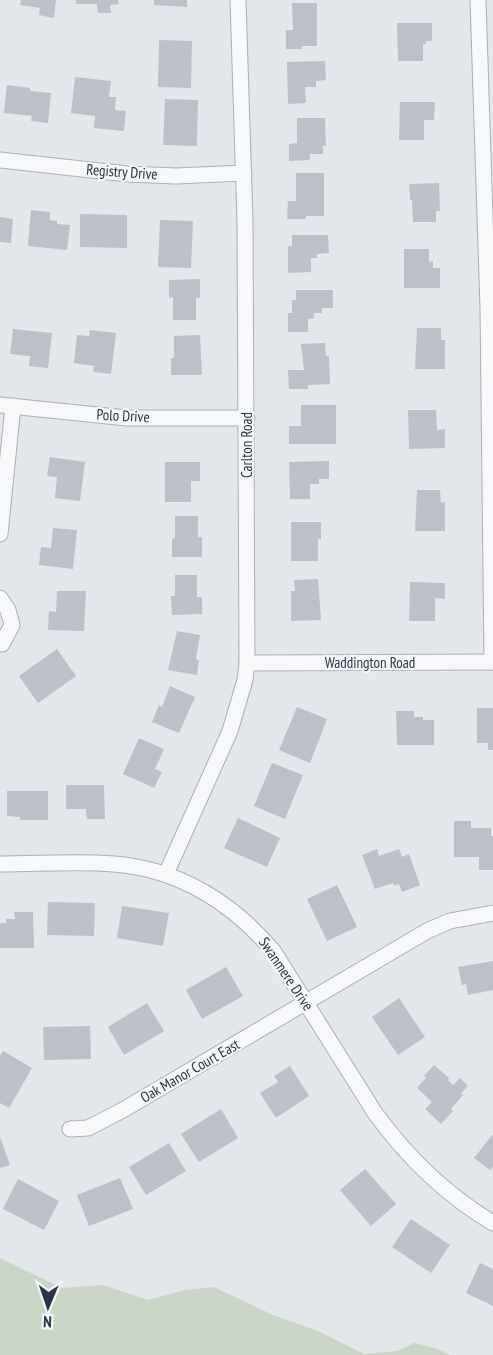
<svg xmlns="http://www.w3.org/2000/svg" width="493" height="1355" font-family="'PT Sans Narrow',sans-serif">
<rect width="100%" height="100%" fill="#e4e7ec"/>
<path fill="#c9d6c5" d="M0 1258 62 1288 103 1285 148 1300 185 1290 214 1287 273 1315 318 1331 364 1354 397 1351 414 1343 435 1348 451 1355H0Z"/>
<g fill="#bbc0ca">
<path d="M21 0H56L54 18 39 15 40 8 20 5Z"/>
<path d="M76 0H118L119 4 110 5 111 13H98L97 4H76Z"/>
<path d="M154 0H187V7L154 5Z"/>
<path d="M292 3H317V46H302V49H286V30H293Z"/>
<path d="M397 23H432V41H426V44H423V61H398Z"/>
<path d="M159 40 192 41 191 88 158 87Z"/>
<path d="M325 61 326 80 316 81V87H305L306 103 288 104 287 62Z"/>
<path d="M75 77 111 81 109 97H116L115 110 126 111 124 131 94 128 95 116 71 113Z"/>
<path d="M7 85 30 88V91L51 93 48 123 31 121 32 116 4 113Z"/>
<path d="M165 99 198 100 197 146 163 145Z"/>
<path d="M400 102H435L434 120H424V140H399Z"/>
<path d="M297 118H325L326 146H323V154H310V160L289 161V144L297 143Z"/>
<path d="M296 173H324V216H306V219H287L288 201H296Z"/>
<path d="M439 183 440 211H436V222H413L412 200H410L409 184Z"/>
<path d="M31 210 50 212V220L57 221V224L70 225 67 250 28 246Z"/>
<path d="M80 214 127 215V248L80 247Z"/>
<path d="M0 217 13 219 11 243 0 242Z"/>
<path d="M160 220 193 221 191 268 158 267Z"/>
<path d="M292 235H328L329 253 317 254V258H311V272L288 273V246H292Z"/>
<path d="M404 249H429V262L433 261V268H440V288H404Z"/>
<path d="M200 279V298H196V320H173V297L169 298V280Z"/>
<path d="M296 290H333V308H322V313H314V318L308 319V332H288V313H292V300H296Z"/>
<path d="M417 328H441V340H445V369H415Z"/>
<path d="M13 329 52 333 48 368 29 366 30 356 10 354Z"/>
<path d="M90 330 116 333 111 374 93 372 94 366 74 363 77 335 89 336Z"/>
<path d="M200 335 202 375H171V358H174V336Z"/>
<path d="M325 343 326 356H329L330 384 308 385V389H289L288 370H304L301 344Z"/>
<path d="M301 405H336V444H289V426H301Z"/>
<path d="M408 410H436L437 430 445 429V448L409 449Z"/>
<path d="M50 457 85 462 80 501 55 498 57 477 47 476Z"/>
<path d="M329 461V479H319V484H310V499H290L289 462Z"/>
<path d="M165 462H200V481H191V502H165Z"/>
<path d="M417 490H440L441 503 445 502V531H415Z"/>
<path d="M175 516H198V537H202V557H172V539L175 538Z"/>
<path d="M291 522H321V539H318V561H291Z"/>
<path d="M53 528 77 530 73 569 39 565 41 547 51 548Z"/>
<path d="M175 575H197V597H202V614L172 615 171 596H175Z"/>
<path d="M318 579 321 620 291 621V591H295L294 580Z"/>
<path d="M410 582 445 583V599L435 598V621H409Z"/>
<path d="M57 591H86L84 631 48 630 49 611 56 612Z"/>
<path d="M177 631 200 635 196 659 199 660 197 675 168 670Z"/>
<path d="M57 649 76 676 38 703 19 676Z"/>
<path d="M170 686 195 697 179 733 152 722 159 705 162 707Z"/>
<path d="M297 707 327 719 310 763 279 750Z"/>
<path d="M477 708H493V750H488V743H477Z"/>
<path d="M396 711H414V717H423V720H434V745H397Z"/>
<path d="M139 738 164 749 155 769 162 772 154 788 123 774Z"/>
<path d="M272 763 303 775 285 819 254 806Z"/>
<path d="M66 785H104L105 819H87L86 809H66Z"/>
<path d="M7 791H48V820H20V817L7 816Z"/>
<path d="M238 818 280 838 267 867 224 848Z"/>
<path d="M454 821H471V828H491V836H493V870H479V857H454Z"/>
<path d="M377 849 379 856 399 849 402 857 409 854 420 885 402 892 399 884 394 886 393 883 375 889 362 855Z"/>
<path d="M337 885 357 927 327 941 307 899Z"/>
<path d="M48 902 95 903 94 936 47 935Z"/>
<path d="M122 906 169 913 163 946 117 938Z"/>
<path d="M14 912H33L34 948H0V923H6V919H15Z"/>
<path d="M493 961V990L468 995 466 984 462 985 458 967Z"/>
<path d="M226 967 243 996 202 1019 186 990Z"/>
<path d="M399 998 425 1037 398 1055 372 1017Z"/>
<path d="M147 1003 164 1031 124 1055 108 1027Z"/>
<path d="M90 1026 91 1059 44 1060 43 1027Z"/>
<path d="M3 1051 32 1068 9 1108 0 1103V1056Z"/>
<path d="M434 1065 449 1078 448 1080 453 1085 460 1078 468 1086 461 1093 463 1095 451 1109 453 1111 441 1124 425 1109 432 1102 417 1088 426 1078 424 1076Z"/>
<path d="M290 1066 309 1096 276 1118 260 1093 278 1082 274 1076Z"/>
<path d="M221 1109 238 1138 199 1162 181 1134Z"/>
<path d="M493 1134V1167L490 1170 474 1158Z"/>
<path d="M0 1137 10 1165 0 1168Z"/>
<path d="M169 1143 186 1171 146 1195 129 1167Z"/>
<path d="M365 1169 396 1204 371 1226 340 1190Z"/>
<path d="M120 1178 133 1209 89 1226 77 1195Z"/>
<path d="M18 1179 59 1201 44 1230 3 1209Z"/>
<path d="M411 1219 450 1245 431 1273 392 1247Z"/>
<path d="M480 1263 493 1269V1306L466 1293Z"/>
</g>
<g fill="none" stroke-linecap="round" stroke-linejoin="round">
<defs>
<g id="minor">
<path d="M478 0 488 308 492 662"/>
<path d="M0 160 127 174 176 176 244 173"/>
<path d="M0 405 127 418H247"/>
<path d="M0 534 13 406"/>
<path d="M0 598 8 610 12 625 2 644H0"/>
<path d="M247 663 493 662"/>
<path d="M0 864C38 864 77 861 114 864 179 869 233 903 274 952L375 1113C407 1157 446 1195 493 1223"/>
<path d="M166 874 230 731 245 680 247 663 245 221 238 0"/>
<path d="M70 1129 88 1128 123 1110 427 931 450 921 493 913"/>
</g>
</defs>
<use href="#minor" stroke="#a9aeb7" stroke-width="17"/>
<use href="#minor" stroke="#f7f8fa" stroke-width="15"/>
</g>
<g text-anchor="middle" stroke-width="4.5" stroke-linejoin="round" paint-order="stroke">
<g font-size="15" fill="#2b3445" stroke="#f4f6f9">
<text transform="translate(122 172) rotate(4)" y="5">Registry Drive</text>
<text transform="translate(123 416) rotate(3)" y="5">Polo Drive</text>
<text transform="translate(247 445) rotate(-90)" y="5">Carlton Road</text>
<text x="370" y="668">Waddington Road</text>
<text transform="translate(286 974) rotate(56)" y="5">Swanmere Drive</text>
<text transform="translate(190 1071) rotate(-30)" y="5">Oak Manor Court East</text>
</g>
</g>
<g transform="translate(48 1307) rotate(182)" stroke="#f4f6f9" stroke-width="4.5" paint-order="stroke">
<path d="M0-4.5L10 22L0 15L-10 22Z" fill="#2b3445"/>
<text y="-9" font-size="16" font-weight="bold" text-anchor="middle" fill="#2b3445">N</text>
</g>
</svg>
